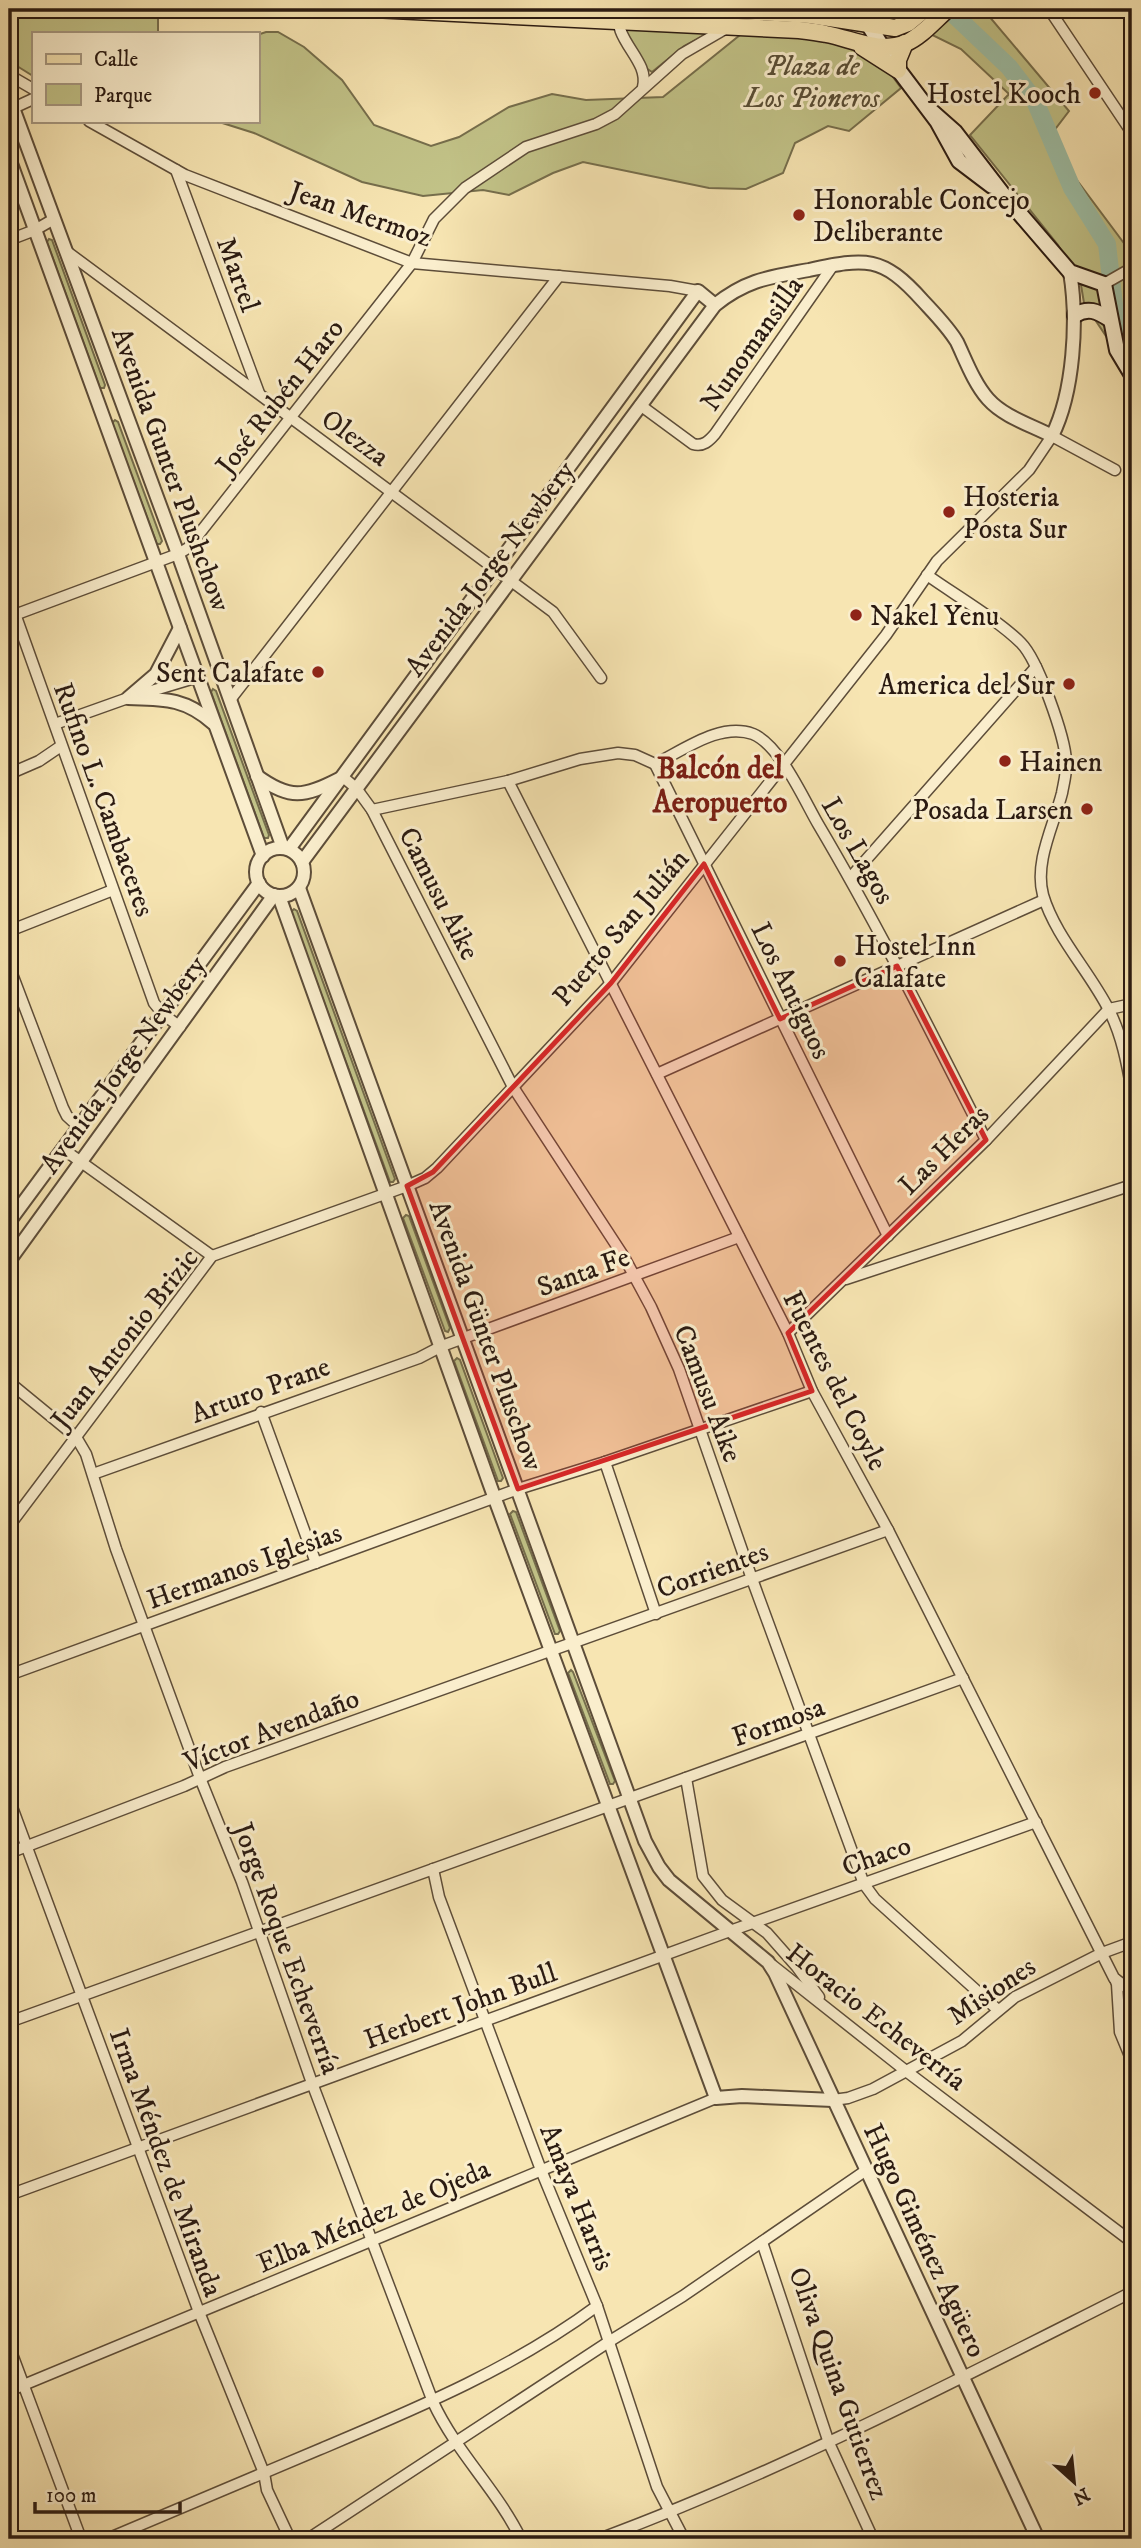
<svg xmlns="http://www.w3.org/2000/svg" width="1141" height="2548" font-family="'IM FELL DW Pica',serif">
<rect width="100%" height="100%" fill="#f7e5b2"/>
<filter id="stains"><feTurbulence type="fractalNoise" baseFrequency=".00286" numOctaves="4"/><feColorMatrix values="0 0 0 0 .2 0 0 0 0 .09 0 0 0 0 .02 0 0 0 .5 -.17"/></filter>
<radialGradient id="worn" r=".72"><stop offset=".6" stop-color="#630" stop-opacity="0"/><stop offset="1" stop-color="#630" stop-opacity=".3"/></radialGradient>
<g fill="#c2c388" stroke="#766e4c" stroke-width="2">
<path d="M9 9H158V33H33V76L9 61Z"/>
<path d="M869 9H983L1069 111 1047 140 1132 254V367L1120 357 1084 303 1081 285 1058 245 970 135 1009 94 961 49 908 23Z"/>
<path d="M626 29 711 32 684 46 652 72 646 68 625 32Z"/>
<path d="M745 31 813 33 868 55 890 73 901 88 849 131 828 126 795 143 783 173 746 189 709 188 583 162 553 173 509 195 483 190 423 196 362 182 254 133 216 121H257V35L266 32H278L304 47 342 80 374 125 431 146 459 137 509 107 552 94 586 100 663 97Z"/>
<path d="M49 239 52 240 105 385 104 388H100L47 242Z"/>
<path d="M115 420 118 422 162 541 160 544H157L112 423Z"/>
<path d="M213 689 216 691 269 835 268 838H264L211 692Z"/>
<path d="M294 909 297 911 395 1179 393 1182H390L291 912Z"/>
<path d="M406 1215 409 1216 450 1328 448 1332 445 1331 403 1218Z"/>
<path d="M457 1358 460 1360 503 1478 501 1481H498L454 1361Z"/>
<path d="M513 1511 516 1512 560 1631 558 1634H555L510 1514Z"/>
<path d="M571 1670 573 1672 615 1781 613 1784H610L568 1673Z"/>
</g>
<g fill="none" stroke-linecap="round" stroke-linejoin="round">
<path stroke="#9ec0a7" stroke-width="18" d="M948 9 1009 67 1035 101 1072 188 1107 244 1116 322 1123 341 1132 356"/>
<defs>
<g id="minor">
<path d="M620 9C610 39 650 59 643 87"/>
<path d="M1049 9 1132 133"/>
<path d="M9 75 33 89"/>
<path d="M9 110 33 99"/>
<path d="M89 121 185 175 412 263 670 286 698 291"/>
<path d="M176 170 259 393"/>
<path d="M9 240 35 230 54 219"/>
<path d="M66 251 553 612 601 678"/>
<path d="M1104 284 1132 268"/>
<path d="M640 405 693 444C703 447 709 441 715 434L834 264"/>
<path d="M927 575C955 595 998 620 1021 643 1038 660 1065 737 1066 761 1067 772 1064 782 1062 793 1054 825 1034 862 1043 895 1055 936 1090 972 1109 1010 1122 1036 1127 1063 1132 1091"/>
<path d="M9 597 154 1003 163 1014 180 1027"/>
<path d="M9 617 178 554 188 548 412 263 434 219 465 188 526 147 596 124 615 114 682 54 725 29"/>
<path d="M230 700 559 276"/>
<path d="M55 724 128 698 198 677"/>
<path d="M655 764 888 1236"/>
<path d="M9 774 39 761 61 746"/>
<path d="M343 777 356 788 372 810 513 1087 624 1257 651 1307 679 1369 752 1579 864 1884 875 1899 998 2010"/>
<path d="M508 781 788 1333 812 1391 888 1530 1114 1978 1132 1992"/>
<path d="M372 810 508 781 580 759 618 753 635 755 655 764C684 750 720 722 753 734 780 745 804 800 818 824 879 927 932 1034 986 1140"/>
<path d="M850 878 1036 667"/>
<path d="M9 931 113 890"/>
<path d="M9 966 63 1108 67 1116 79 1127"/>
<path d="M657 1074 1044 900"/>
<path d="M63 1149 212 1256"/>
<path d="M846 1279 1132 1185"/>
<path d="M788 1333 986 1140 1109 1009 1132 1004"/>
<path d="M9 1382 76 1437 86 1454 116 1549 200 1778 242 1882 312 2083 433 2402C456 2452 497 2490 521 2539"/>
<path d="M261 1412 316 1563"/>
<path d="M605 1462 656 1614"/>
<path d="M93 1474 419 1358 442 1346 739 1237"/>
<path d="M9 1526 212 1256 407 1186 425 1178 437 1168 611 983 886 635 937 561 1029 470 1052 436 1115 470"/>
<path d="M9 1675 518 1489 605 1462 812 1391"/>
<path d="M686 1778 703 1876 722 1900 767 1933 797 1967 819 1997"/>
<path d="M9 1799 199 2312 264 2473 267 2490 290 2539"/>
<path d="M9 1853 184 1786 225 1767 888 1530"/>
<path d="M433 1869 439 1897 541 2170 597 2306 657 2487 684 2539"/>
<path d="M772 1965 906 2071 1132 2242"/>
<path d="M1115 1979 1117 1984 1120 2032 1132 2061"/>
<path d="M9 2022 963 1678"/>
<path d="M833 2100 848 2098 873 2089 962 2041 1015 1997 1102 1953 1132 1942"/>
<path d="M9 2195 730 1931 1036 1822"/>
<path d="M762 2242 829 2443 873 2539"/>
<path d="M9 2346 81 2539"/>
<path d="M9 2391 716 2098"/>
<path d="M107 2539C178 2509 248 2479 318 2450 415 2409 512 2369 597 2306"/>
<path d="M308 2539 610 2341 683 2296 865 2171"/>
<path d="M599 2539C783 2471 957 2380 1132 2292"/>
<path d="M1131 2539H1132"/>
</g>
<g id="tertiary">
<path d="M9 97 178 554 283 848"/>
<path d="M9 158 263 856"/>
<path d="M180 628 156 674 128 698C164 699 185 698 213 723"/>
<path d="M257 776C290 800 304 797 339 779"/>
<circle cx="280" cy="872" r="24"/>
<path d="M289 849 698 291 715 305"/>
<path d="M302 862 715 305C747 279 771 277 809 270 866 258 882 255 923 301 935 314 948 327 957 342 966 361 974 383 988 399 1004 417 1031 425 1052 436 1074 392 1078 320 1070 272"/>
<path d="M299 888 645 1841 659 1867 669 1880 768 1962 775 1973 1038 2539"/>
<path d="M279 896 495 1499 716 2098 742 2096 833 2100"/>
<path d="M9 1222 259 883"/>
<path d="M9 1261 274 895"/>
</g>
<g id="secondary">
<path d="M868 24 888 56 937 121 959 161 992 186"/>
<path d="M929 109 955 132 1002 193 1070 272 1104 284 1117 350 1132 375"/>
<path d="M1075 315C1088 307 1097 311 1109 319"/>
</g>
<g id="primary">
<path d="M373 9 799 30C808 31 817 32 826 34 853 39 879 54 906 43 922 36 935 20 948 9"/>
<path d="M701 9 810 15 895 28 908 23 925 9"/>
<path d="M862 47 898 70V60L905 43"/>
</g>
</defs>
<use href="#minor" stroke="#5d4d39" stroke-width="13"/>
<use href="#tertiary" stroke="#5d4d39" stroke-width="16"/>
<use href="#secondary" stroke="#2a1a11" stroke-width="18"/>
<use href="#primary" stroke="#2a1a11" stroke-width="19"/>
<use href="#minor" stroke="#faeecd" stroke-width="10"/>
<use href="#tertiary" stroke="#faeecd" stroke-width="12"/>
<use href="#secondary" stroke="#faeecd" stroke-width="14"/>
<use href="#primary" stroke="#f7e5b2" stroke-width="16"/>
</g>
<path fill="#d62828" fill-opacity="0.2" stroke="#d62828" stroke-width="5" stroke-linejoin="round" d="M704 864 780 1019 897 966 986 1140 788 1333 812 1391 518 1489 407 1186 433 1172 611 983Z"/>
<g fill="#8f2418" stroke="#faeecd" stroke-width="2.5">
<circle cx="1095" cy="93" r="7"/>
<circle cx="799" cy="215" r="7"/>
<circle cx="949" cy="512" r="7"/>
<circle cx="856" cy="615" r="7"/>
<circle cx="318" cy="672" r="7"/>
<circle cx="1069" cy="684" r="7"/>
<circle cx="1005" cy="761" r="7"/>
<circle cx="1087" cy="809" r="7"/>
<circle cx="840" cy="961" r="7"/>
</g>
<g text-anchor="middle" stroke-width="6" stroke-linejoin="round" paint-order="stroke">
<g font-size="28" font-style="italic" fill="#584d35" stroke="#faeecd">
<text x="812" y="75">Plaza de<tspan x="812" dy="32">Los Pioneros</tspan></text>
</g>
<g font-size="28" fill="#2a1a11" stroke="#faeecd" text-anchor="start">
<text x="1081" y="103" text-anchor="end">Hostel Kooch</text>
<text x="813" y="209">Honorable Concejo<tspan x="813" dy="32">Deliberante</tspan></text>
<text x="963" y="506">Hosteria<tspan x="963" dy="32">Posta Sur</tspan></text>
<text x="870" y="625">Nakel Yenu</text>
<text x="304" y="682" text-anchor="end">Sent Calafate</text>
<text x="1055" y="694" text-anchor="end">America del Sur</text>
<text x="1019" y="771">Hainen</text>
<text x="1073" y="819" text-anchor="end">Posada Larsen</text>
<text x="854" y="955">Hostel Inn<tspan x="854" dy="32">Calafate</tspan></text>
</g>
<g font-size="28" fill="#2a1a11" stroke="#faeecd">
<text transform="translate(361 213) rotate(19)" y="10">Jean Mermoz</text>
<text transform="translate(239 274) rotate(70)" y="10">Martel</text>
<text transform="translate(751 343) rotate(-55)" y="10">Nunomansilla</text>
<text transform="translate(279 396) rotate(-52)" y="10">José Rubén Haro</text>
<text transform="translate(356 437) rotate(36)" y="10">Olezza</text>
<text transform="translate(172 469) rotate(70)" y="10">Avenida Gunter Plushchow</text>
<text transform="translate(489 568) rotate(-53)" y="10">Avenida Jorge Newbery</text>
<text transform="translate(105 799) rotate(70)" y="10">Rufino L. Cambaceres</text>
<text transform="translate(859 850) rotate(60)" y="10">Los Lagos</text>
<text transform="translate(440 893) rotate(63)" y="10">Camusu Aike</text>
<text transform="translate(620 927) rotate(-50)" y="10">Puerto San Julián</text>
<text transform="translate(792 990) rotate(64)" y="10">Los Antiguos</text>
<text transform="translate(122 1064) rotate(-54)" y="10">Avenida Jorge Newbery</text>
<text transform="translate(943 1149) rotate(-45)" y="10">Las Heras</text>
<text transform="translate(583 1271) rotate(-20)" y="10">Santa Fe</text>
<text transform="translate(487 1335) rotate(70)" y="10">Avenida Günter Pluschow</text>
<text transform="translate(124 1338) rotate(-52)" y="10">Juan Antonio Brizic</text>
<text transform="translate(836 1380) rotate(63)" y="10">Fuentes del Coyle</text>
<text transform="translate(260 1389) rotate(-20)" y="10">Arturo Prane</text>
<text transform="translate(709 1393) rotate(69)" y="10">Camusu Aike</text>
<text transform="translate(244 1565) rotate(-20)" y="10">Hermanos Iglesias</text>
<text transform="translate(712 1569) rotate(-20)" y="10">Corrientes</text>
<text transform="translate(778 1721) rotate(-20)" y="10">Formosa</text>
<text transform="translate(271 1729) rotate(-21)" y="10">Víctor Avendaño</text>
<text transform="translate(876 1855) rotate(-20)" y="10">Chaco</text>
<text transform="translate(288 1948) rotate(70)" y="10">Jorge Roque Echeverría</text>
<text transform="translate(991 1990) rotate(-34)" y="10">Misiones</text>
<text transform="translate(460 2005) rotate(-20)" y="10">Herbert John Bull</text>
<text transform="translate(877 2016) rotate(38)" y="10">Horacio Echeverría</text>
<text transform="translate(167 2162) rotate(70)" y="10">Irma Méndez de Miranda</text>
<text transform="translate(578 2197) rotate(68)" y="10">Amaya Harris</text>
<text transform="translate(373 2215) rotate(-23)" y="10">Elba Méndez de Ojeda</text>
<text transform="translate(926 2240) rotate(65)" y="10">Hugo Giménez Agüero</text>
<text transform="translate(840 2383) rotate(70)" y="10">Oliva Quina Gutierrez</text>
</g>
<g font-size="30" font-weight="bold" fill="#7a1f14" stroke="#faeecd">
<text x="720" y="778">Balcón del<tspan x="720" dy="34">Aeropuerto</tspan></text>
</g>
</g>
<rect width="1141" height="2548" fill="none" stroke="#f7e5b2" stroke-width="35"/>
<rect x="10" y="10" width="1120" height="2527" fill="none" stroke="#2a1a11" stroke-width="3.5"/>
<rect x="18" y="18" width="1106" height="2513" fill="none" stroke="#2a1a11" stroke-width="2"/>
<rect x="32" y="32" width="228" height="91" fill="#faeecd" stroke="#a79982" stroke-width="2"/>
<rect x="46" y="54" width="35" height="10" fill="#f7e5b2" stroke="#a79982" stroke-width="2"/>
<text x="94" y="66" font-size="21" fill="#2a1a11">Calle</text>
<rect x="46" y="84" width="35" height="21" fill="#c2c388" stroke="#a79982" stroke-width="2"/>
<text x="94" y="102" font-size="21" fill="#2a1a11">Parque</text>
<g transform="translate(1074 2482) rotate(153)" stroke="#faeecd" stroke-width="5" paint-order="stroke">
<path d="M0-5L12 26L0 18L-12 26Z" fill="#2a1a11"/>
<text y="-10" font-size="19" font-weight="bold" text-anchor="middle" fill="#2a1a11">N</text>
</g>
<path d="M35 2502v10h145v-10" fill="none" stroke="#2a1a11" stroke-width="3.5"/>
<text x="46" y="2502" font-size="21" fill="#2a1a11" stroke="#faeecd" stroke-width="5" paint-order="stroke">100 m</text>
<rect width="100%" height="100%" filter="url(#stains)"/>
<rect width="100%" height="100%" fill="url(#worn)"/>
</svg>
